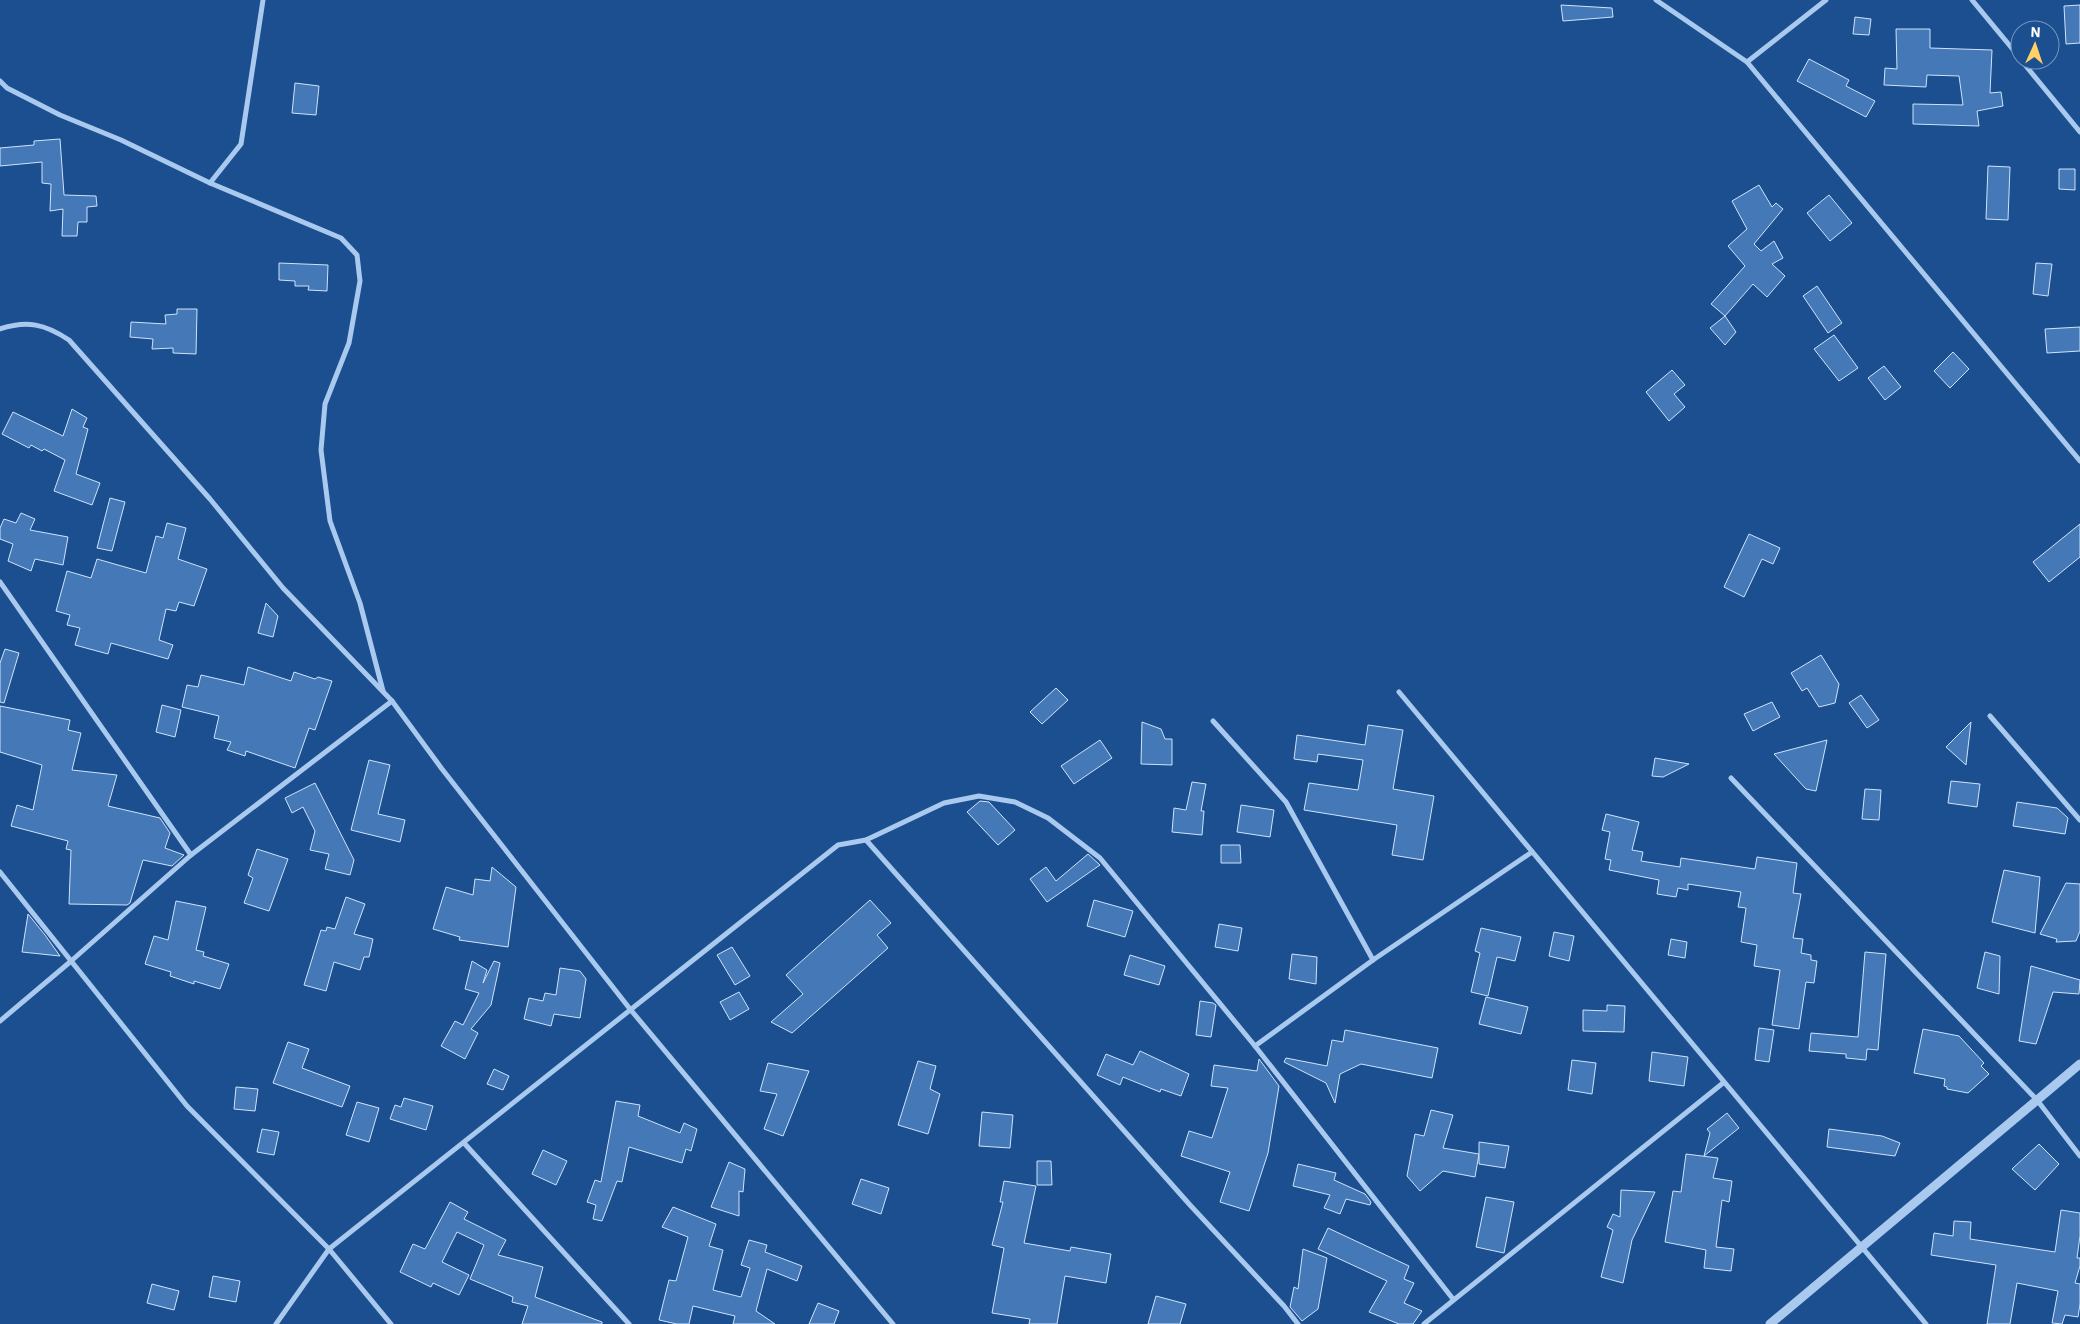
<svg xmlns="http://www.w3.org/2000/svg" width="2080" height="1324" font-family="'IBM Plex Sans',sans-serif">
<rect width="100%" height="100%" fill="#1b4f8f"/>
<g fill="#4478b7" stroke="#cfe3fa">
<path d="M1561 5 1612 8 1613 17 1563 21Z"/>
<path d="M2080 5V43L2066 44 2064 6Z"/>
<path d="M1855 17 1871 19 1869 35 1853 34Z"/>
<path d="M1896 29H1930V48L1992 50 1990 93 2001 92 2003 106 1977 111 1979 126 1913 124V104L1963 105 1959 76 1927 75 1926 87 1884 85 1885 68 1897 69Z"/>
<path d="M1809 59 1849 80 1846 86 1875 101 1866 117 1797 81Z"/>
<path d="M295 83 319 86 316 115 292 113Z"/>
<path d="M60 139 64 195 96 196 97 206 87 207V222H78L77 236H62L63 209 50 211 51 184 42 183V162L0 166V148L34 145V141Z"/>
<path d="M1988 166 2010 167 2008 220 1986 219Z"/>
<path d="M2059 169H2075V190L2059 189Z"/>
<path d="M1759 185 1772 207 1776 203 1783 209 1754 244 1761 251 1774 241 1783 258 1772 264 1785 276 1767 297 1753 284 1725 316 1711 304 1745 266 1728 246 1747 229 1732 201Z"/>
<path d="M1829 195 1852 223 1830 241 1807 213Z"/>
<path d="M279 263 328 265 327 291 308 290 309 286H295V281L279 280Z"/>
<path d="M2036 263 2052 264 2048 296 2033 294Z"/>
<path d="M1817 286 1842 323 1828 333 1803 296Z"/>
<path d="M177 309H197L196 354 173 353V348L152 349 153 339 130 337 131 322 166 324 165 315 177 314Z"/>
<path d="M1725 316 1736 332 1725 345 1710 328Z"/>
<path d="M2080 327V351L2047 353 2045 329Z"/>
<path d="M1834 335 1858 368 1839 381 1814 349Z"/>
<path d="M1953 352 1969 369 1950 388 1934 371Z"/>
<path d="M1884 366 1901 387 1885 400 1868 378Z"/>
<path d="M1672 370 1685 385 1674 394 1685 407 1669 421 1646 392Z"/>
<path d="M72 409 87 418 83 427 88 429 76 474 100 483 92 505 54 491 65 460 44 449 42 451 31 445 29 448 2 434 13 412 63 436Z"/>
<path d="M110 498 125 502 112 551 97 548Z"/>
<path d="M21 513 35 519 30 530 68 537 63 565 35 559 31 571 8 561 13 544 0 539V528L4 519 16 523Z"/>
<path d="M167 523 186 528 178 559 207 569 194 606 179 602 176 611 166 609 159 640 173 645 168 659 111 643 108 654 75 645 80 628 67 625 70 615 56 611 67 571 91 578 97 559 146 573 156 536 163 538Z"/>
<path d="M2080 524V557L2049 582 2033 562Z"/>
<path d="M1749 534 1780 548 1773 564 1762 559 1744 597 1724 587Z"/>
<path d="M266 603 278 616 273 637 258 633Z"/>
<path d="M5 649 19 653 4 703 0 702V663Z"/>
<path d="M1821 655 1839 684 1835 703 1819 707 1807 688 1802 691 1791 673Z"/>
<path d="M248 667 291 681 294 672 315 679 318 677 332 681 315 730 309 728 295 768 246 751 245 756 227 750 231 742 214 738 219 716 182 707 187 685 198 687 201 675 244 685Z"/>
<path d="M1056 688 1068 700 1042 724 1030 712Z"/>
<path d="M1861 695 1879 720 1867 728 1849 703Z"/>
<path d="M1772 702 1780 717 1753 731 1744 714Z"/>
<path d="M162 705 181 710 175 737 156 732Z"/>
<path d="M0 706 70 720 68 730 81 733 72 770 117 775 108 806 160 818 170 833 165 848 184 855 172 866 143 860 130 903 127 905 69 904 71 850 66 849 68 841 11 826 17 805 33 810 42 765 0 752Z"/>
<path d="M1142 722 1161 729 1165 739H1172V765L1141 764Z"/>
<path d="M1971 722 1966 765 1946 747Z"/>
<path d="M1368 725 1403 730 1393 789 1434 796 1423 860 1392 855 1397 825 1304 810 1309 783 1358 790 1363 760 1318 754 1317 762 1294 759 1297 735 1365 745Z"/>
<path d="M1100 740 1112 758 1074 784 1061 766Z"/>
<path d="M1827 740 1816 791 1806 789 1774 754Z"/>
<path d="M1655 758 1689 764 1663 777 1652 776Z"/>
<path d="M369 760 390 765 378 814 405 820 400 842 351 830Z"/>
<path d="M1951 781 1980 784 1977 807 1948 803Z"/>
<path d="M1192 782 1206 784 1201 811H1204L1202 835 1172 832 1174 808 1186 810Z"/>
<path d="M315 783 354 860 350 875 325 869 329 854 310 850 315 831 303 807 292 813 285 798Z"/>
<path d="M1865 789 1881 790 1879 820 1862 819Z"/>
<path d="M980 801 989 802 1015 830 998 845 967 812Z"/>
<path d="M2017 802 2057 808 2068 818 2065 834 2013 826Z"/>
<path d="M1241 805 1274 810 1270 837 1237 832Z"/>
<path d="M1606 814 1639 822 1632 850 1643 852 1641 861 1680 867 1681 858 1755 869 1757 857 1797 863 1793 893 1801 894 1793 938 1803 939 1801 953 1811 955V960L1817 961 1814 983 1806 982 1799 1029 1772 1025 1780 970 1754 966 1757 945 1741 942 1746 908 1738 907 1741 892 1688 884V890L1678 888 1676 897 1657 894 1659 880 1609 870 1611 860 1605 859 1610 832 1602 830Z"/>
<path d="M1221 845H1240L1241 863H1221Z"/>
<path d="M257 849 288 859 269 911 244 903 253 878 248 875Z"/>
<path d="M1088 854 1100 865 1047 902 1030 879 1046 867 1056 881Z"/>
<path d="M492 867 516 887 508 947 459 940 460 937 433 929 446 887 473 895 475 879 490 881Z"/>
<path d="M2004 870 2040 877 2035 933 1992 922Z"/>
<path d="M2066 883 2080 884V931L2076 941 2056 942 2057 939 2040 934Z"/>
<path d="M346 897 365 904 354 934 373 939 369 957H364L360 970 334 962 326 991 304 985 321 930 326 931 327 927 335 929Z"/>
<path d="M870 900 891 923 877 935 888 948 792 1033 771 1022 803 994 786 975Z"/>
<path d="M1094 900 1133 911 1125 937 1087 926Z"/>
<path d="M176 901 206 907 196 950 204 952 203 956 229 964 220 989 194 981V984L170 976 171 972 145 964 154 936 168 940Z"/>
<path d="M28 914 45 935 60 956 22 952Z"/>
<path d="M1219 924 1242 928 1238 951 1215 947Z"/>
<path d="M1481 928 1521 937 1515 961 1497 957 1488 996 1471 992 1480 953 1475 951Z"/>
<path d="M1554 932 1574 936 1569 961 1549 956Z"/>
<path d="M1671 939 1687 942 1685 958 1668 955Z"/>
<path d="M732 947 750 976 735 985 717 955Z"/>
<path d="M1865 952 1886 954 1878 1050 1867 1049 1866 1060 1846 1058V1054L1809 1051 1811 1033 1858 1037Z"/>
<path d="M1985 952 2000 956 1999 994 1977 988Z"/>
<path d="M1292 954 1317 957 1316 984 1289 979Z"/>
<path d="M1130 955 1165 966 1159 985 1124 975Z"/>
<path d="M472 961 487 970 483 983 494 961 500 963 491 1005 471 1029 478 1033 465 1059 441 1046 455 1021 463 1025 479 993 465 989Z"/>
<path d="M2031 966 2080 980 2079 994 2053 992 2036 1044 2019 1041Z"/>
<path d="M560 968 580 971 586 979 580 1018 554 1014 551 1026 524 1019 529 998 543 1001 545 993 556 995Z"/>
<path d="M739 992 749 1009 730 1020 720 1002Z"/>
<path d="M1486 997 1528 1007 1521 1034 1479 1024Z"/>
<path d="M1200 1001 1213 1003 1216 1005 1211 1037 1196 1035Z"/>
<path d="M1607 1005 1625 1006 1624 1032 1583 1031V1010L1607 1011Z"/>
<path d="M1759 1028 1774 1030 1769 1062 1755 1060Z"/>
<path d="M1923 1029 1959 1036 1984 1063 1981 1066 1989 1074 1968 1093 1947 1089V1087L1944 1086 1945 1079 1914 1073Z"/>
<path d="M1345 1030 1438 1048 1432 1078 1361 1064 1340 1074 1335 1103 1326 1083 1284 1062 1286 1058 1327 1066 1332 1040 1343 1042Z"/>
<path d="M288 1042 309 1049 302 1068 350 1086 342 1107 273 1083Z"/>
<path d="M1140 1051 1189 1074 1181 1096 1161 1089 1160 1092 1123 1077 1120 1085 1097 1075 1106 1054 1133 1065Z"/>
<path d="M1652 1052 1688 1057 1684 1086 1649 1081Z"/>
<path d="M1259 1059 1279 1086 1268 1153 1249 1211 1220 1202 1230 1172 1181 1156 1189 1131 1212 1138 1228 1088 1211 1086 1214 1065 1257 1071Z"/>
<path d="M1572 1060 1596 1063 1592 1094 1568 1090Z"/>
<path d="M918 1061 936 1066 930 1089 940 1094 928 1134 898 1125Z"/>
<path d="M768 1063 809 1071 783 1136 764 1129 777 1094 760 1091Z"/>
<path d="M494 1069 509 1076 503 1090 487 1084Z"/>
<path d="M236 1087 258 1089 255 1111 234 1109Z"/>
<path d="M404 1098 433 1106 426 1130 390 1119 395 1105 401 1107Z"/>
<path d="M616 1101 640 1105 638 1116 680 1133 684 1123 697 1129 691 1151 686 1149 682 1163 629 1147 622 1182 617 1181 602 1221 593 1219 596 1205 587 1202 595 1180 601 1182Z"/>
<path d="M357 1102 379 1108 369 1142 346 1135Z"/>
<path d="M1431 1110 1453 1115 1443 1148 1479 1154 1475 1177 1443 1171 1420 1191 1407 1176 1415 1134 1424 1136Z"/>
<path d="M982 1112 1013 1115 1010 1148 979 1146Z"/>
<path d="M1727 1113 1739 1128 1704 1156 1710 1133 1707 1129Z"/>
<path d="M262 1129 279 1132 274 1155 257 1152Z"/>
<path d="M1829 1129 1882 1136 1900 1143 1895 1156 1827 1147Z"/>
<path d="M1479 1142 1509 1146 1505 1168 1479 1164Z"/>
<path d="M2039 1144 2059 1164 2035 1190 2012 1169Z"/>
<path d="M543 1150 567 1161 556 1185 532 1174Z"/>
<path d="M1686 1154 1718 1158 1713 1178 1732 1181 1729 1202 1722 1200 1716 1247 1734 1249 1731 1271 1704 1268 1706 1250 1665 1242 1673 1191 1681 1192Z"/>
<path d="M1037 1161H1051L1052 1185H1037Z"/>
<path d="M729 1162 745 1169 743 1192 739 1191V1216L711 1207Z"/>
<path d="M1298 1164 1336 1173 1334 1180 1365 1194 1371 1202 1370 1205 1346 1199 1340 1214 1324 1208 1330 1195 1293 1186Z"/>
<path d="M861 1179 889 1188 881 1214 852 1204Z"/>
<path d="M1004 1181 1036 1186 1024 1243 1070 1251 1071 1247 1111 1254 1106 1283 1065 1276 1057 1324H1029L1030 1319 992 1313 1004 1248 992 1245 1003 1202H1000Z"/>
<path d="M1621 1190 1655 1192 1632 1240 1623 1283 1601 1277 1613 1230 1607 1227 1613 1214 1620 1217Z"/>
<path d="M1486 1197 1514 1202 1504 1253 1476 1247Z"/>
<path d="M450 1202 468 1212 464 1219 506 1240 498 1255 543 1267 535 1297 602 1322V1324H522L528 1306 512 1302 513 1297 470 1279 484 1245 457 1232 442 1262 469 1275 459 1295 433 1283 431 1287 400 1272 413 1244 425 1249Z"/>
<path d="M673 1207 716 1224 709 1246 723 1250 713 1290 741 1297 750 1268 741 1265 749 1240 767 1245 765 1252 802 1266 797 1281 767 1269 756 1311 775 1324H733L735 1316 693 1306 689 1324H677L659 1320 669 1280 676 1281 688 1237 662 1227Z"/>
<path d="M2061 1210 2080 1213V1236L2077 1258H2080V1266L2075 1283 2080 1284V1304L2078 1317 2065 1315 2062 1324 2052 1323 2058 1291 2017 1283 2010 1324H1987L1996 1265 1931 1255 1934 1233 1953 1236 1954 1221 1971 1222 1970 1239 2055 1252Z"/>
<path d="M1328 1228 1409 1266 1404 1279 1414 1283 1404 1303 1422 1311 1413 1324H1399L1369 1312 1387 1281 1318 1249Z"/>
<path d="M1303 1249 1327 1258 1318 1309 1302 1321 1290 1307 1294 1287 1298 1289Z"/>
<path d="M213 1276 240 1281 236 1302 209 1297Z"/>
<path d="M152 1284 179 1291 174 1310 147 1303Z"/>
<path d="M1156 1296 1186 1304 1180 1324H1148Z"/>
<path d="M818 1303 839 1311 834 1324H809Z"/>
</g>
<g fill="none" stroke-linecap="round" stroke-linejoin="round">
<g stroke="#a9c9ee" stroke-width="5">
<path d="M1656 0 1747 62 2080 461"/>
<path d="M1972 0 2020 58"/>
<path d="M2021 60 2080 132"/>
<path d="M1747 62 1826 0"/>
<path d="M0 81 7 88 60 115 121 140 210 183 341 238 357 255 360 281 349 343 325 404 321 450 330 521 360 603 383 691"/>
<path d="M210 183 241 144 263 0"/>
<path d="M0 329C27 320 45 324 69 340L210 499 283 588 392 701 442 769 630 1009 893 1324"/>
<path d="M0 582 191 855"/>
<path d="M1399 692 1926 1324"/>
<path d="M1990 716 2080 820"/>
<path d="M1213 721 1286 802 1373 960"/>
<path d="M1731 778 2037 1100 2080 1156"/>
<path d="M866 840 1190 1205 1284 1306 1298 1324"/>
<path d="M0 872 187 1106 329 1249 391 1324"/>
<path d="M0 1021 70 962 191 855 392 701"/>
<path d="M1255 1046 1373 960 1532 852"/>
<path d="M464 1143 629 1324"/>
<path d="M276 1324 329 1249 838 845 866 840 944 803 979 796 1015 802 1048 818 1100 858 1255 1046 1453 1299"/>
<path d="M1424 1324 1723 1083"/>
</g>
<path stroke="#a9c9ee" stroke-width="9" d="M1770 1324 2080 1064"/>
</g>
<g transform="translate(2035 45) rotate(3)"><circle r="24" fill="#1b4f8f" stroke="#7695bc"/>
<path d="M0-4L9 19L0 12L-9 19Z" fill="#ffd166"/>
<text y="-8" font-size="14" font-weight="bold" text-anchor="middle" fill="#ffffff">N</text>
</g>
</svg>
